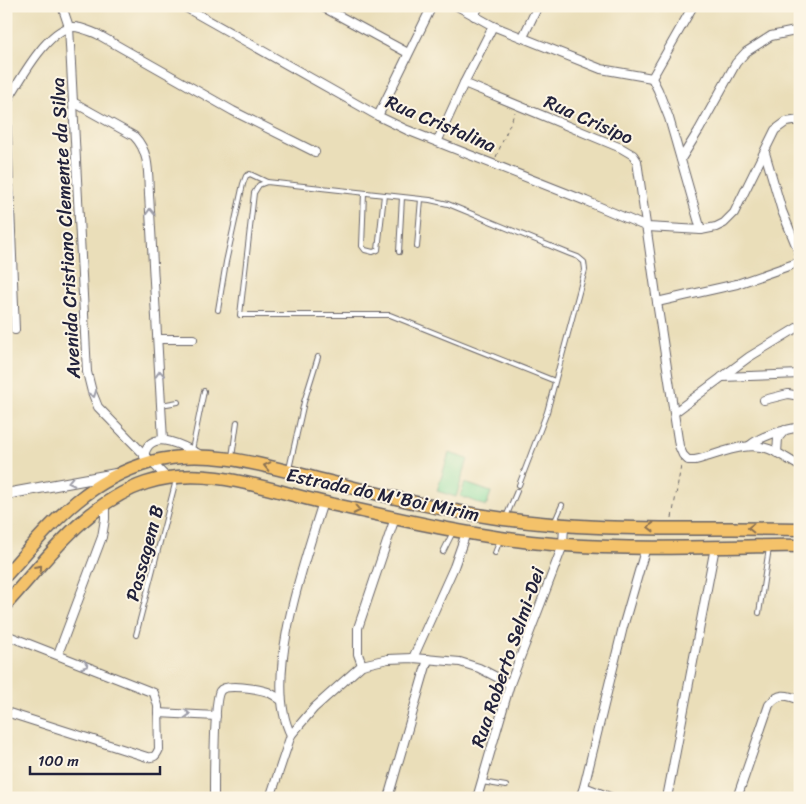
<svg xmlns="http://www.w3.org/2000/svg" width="806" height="804" font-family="Sriracha,sans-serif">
<rect width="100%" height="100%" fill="#fcf5e5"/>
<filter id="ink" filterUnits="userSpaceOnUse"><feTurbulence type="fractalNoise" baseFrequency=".02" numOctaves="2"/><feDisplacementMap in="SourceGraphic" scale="10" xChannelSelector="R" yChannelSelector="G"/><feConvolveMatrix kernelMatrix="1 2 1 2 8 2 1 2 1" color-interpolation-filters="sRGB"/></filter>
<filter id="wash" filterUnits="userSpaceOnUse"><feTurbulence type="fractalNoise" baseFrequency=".0096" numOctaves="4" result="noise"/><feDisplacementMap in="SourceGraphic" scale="20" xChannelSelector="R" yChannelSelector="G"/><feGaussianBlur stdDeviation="1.12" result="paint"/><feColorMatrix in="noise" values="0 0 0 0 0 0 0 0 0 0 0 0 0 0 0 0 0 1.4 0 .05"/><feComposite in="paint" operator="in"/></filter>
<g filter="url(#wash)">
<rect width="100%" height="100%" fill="#eadeb9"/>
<g fill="#87dc9f" stroke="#547f6d">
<path d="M449 453 468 459 456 497 437 491Z"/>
<path d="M465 483 491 492 486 506 460 496Z"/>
</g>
</g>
<g filter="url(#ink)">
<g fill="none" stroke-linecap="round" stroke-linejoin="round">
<defs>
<g id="service">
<path d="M364 193 362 246 365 250 373 252 378 250 384 195"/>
<path d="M417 247 421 199"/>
<path d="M399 252 402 197"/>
<path d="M218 310 226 262 243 184 246 176 250 174 267 182"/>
<path d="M161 405 178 402"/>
<path d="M192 450 204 391"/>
<path d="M232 457 237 422"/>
<path d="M289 469 304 402 318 357"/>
<path d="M519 485 547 412 585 270 584 262 578 257 570 254 448 204 430 200 267 182 259 185 254 193 240 315H390L555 381"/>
<path d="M506 517 517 491"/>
<path d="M555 521 562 505"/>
<path d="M443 552 453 532"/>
<path d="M495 553 500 540"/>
<path d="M759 613 769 548"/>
<path d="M136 635 176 480"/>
<path d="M482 782 506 786"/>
</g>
<g id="minor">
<path d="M62 6 69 27 71 64 87 372 92 392 98 407 168 479"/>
<path d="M183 6 378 116 407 130 586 201 647 227 701 230 716 227 724 223 734 213 775 130 786 122 800 120"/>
<path d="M321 6 408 53"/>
<path d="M457 6 493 26 601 69 652 78"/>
<path d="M693 6 652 78 658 90 669 118 701 230"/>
<path d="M474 16 479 6"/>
<path d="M523 37 538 6"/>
<path d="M464 83 621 148 633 155 637 161 657 302 679 446 683 455 688 460H695C719 455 744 440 769 449 780 453 790 461 800 466"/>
<path d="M73 102 134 136C150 152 148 174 149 194L163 440"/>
<path d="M6 103C19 82 46 31 71 27 80 26 89 31 97 34L233 111 315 152"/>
<path d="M6 109 15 330"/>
<path d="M378 116 432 6"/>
<path d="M438 140 464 83 493 26"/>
<path d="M765 153 782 211 800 255"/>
<path d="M681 159 699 130 736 63 746 52 771 36 800 30"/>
<path d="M657 302 737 284 800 262"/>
<path d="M158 339H193"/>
<path d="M722 377 800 374"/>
<path d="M764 400 788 394 800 396"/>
<path d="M675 412 749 357 800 326"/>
<path d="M749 446C764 434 781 431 800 427"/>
<path d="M777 453 778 438 785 430"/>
<path d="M144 456C150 426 184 447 199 454"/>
<path d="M6 635 154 693 158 706 159 749C156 756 154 758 147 757L6 712"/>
<path d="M58 654 102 537 105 519V504"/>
<path d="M413 658 454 567 466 533"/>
<path d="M362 665 358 654V628L395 518"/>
<path d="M158 713 216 716"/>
<path d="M291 735C262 679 305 560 323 502"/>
<path d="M584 787 612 798"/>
<path d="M214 798C214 782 214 699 220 691 225 683 259 689 268 692 272 694 277 697 281 700"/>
<path d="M270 798 291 735 314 708 362 665 388 659 413 658 460 662 479 668 510 684"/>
<path d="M388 798 428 659"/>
<path d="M477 798 510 684 563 545 564 526"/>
<path d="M580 798 584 787 623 627 646 547"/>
<path d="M667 798 715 547"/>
<path d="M737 798 769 705C778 693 786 694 800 700"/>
</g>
<path id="tertiary" d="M6 494 116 474"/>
<g id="primary">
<path d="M6 575C50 526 84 481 151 462 210 446 272 468 330 482 383 495 436 509 491 517 593 533 697 527 800 529"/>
<path d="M6 604C47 559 86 503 146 483 207 464 267 490 326 503 394 518 462 534 531 542 596 549 662 548 727 547 752 547 775 545 800 546"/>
</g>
</defs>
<use href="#service" stroke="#686467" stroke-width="6"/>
<use href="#minor" stroke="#686467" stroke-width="10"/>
<use href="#tertiary" stroke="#686467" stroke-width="12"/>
<use href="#primary" stroke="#686467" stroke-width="15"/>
<g stroke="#686467" stroke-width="1" stroke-dasharray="4 4" stroke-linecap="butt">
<path d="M496 157 515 112"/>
<path d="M672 518 681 466"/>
</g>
<use href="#service" stroke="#fff" stroke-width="4"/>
<use href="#minor" stroke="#fff" stroke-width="8"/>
<use href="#tertiary" stroke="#fff" stroke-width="10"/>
<use href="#primary" stroke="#f4c26a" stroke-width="12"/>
</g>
<defs><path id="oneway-chevron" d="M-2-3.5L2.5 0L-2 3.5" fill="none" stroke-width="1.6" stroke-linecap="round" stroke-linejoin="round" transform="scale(1.25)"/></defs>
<g stroke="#9c9ca7">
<use href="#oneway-chevron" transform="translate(150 212) rotate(-93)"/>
<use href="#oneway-chevron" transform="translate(160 374) rotate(-93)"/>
<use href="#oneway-chevron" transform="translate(93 394) rotate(70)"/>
<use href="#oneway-chevron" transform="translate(71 482) rotate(168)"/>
<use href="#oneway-chevron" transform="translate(85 665) rotate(21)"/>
<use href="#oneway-chevron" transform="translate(187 714) rotate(3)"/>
</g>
<g stroke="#8b7252">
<use href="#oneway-chevron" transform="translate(267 466) rotate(-167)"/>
<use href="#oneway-chevron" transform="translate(357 510) rotate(12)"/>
<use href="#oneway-chevron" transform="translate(651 527) rotate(-180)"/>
<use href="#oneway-chevron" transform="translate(751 528) rotate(-179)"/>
<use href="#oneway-chevron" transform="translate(39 568) rotate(-48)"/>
</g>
</g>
<g text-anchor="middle" stroke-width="4" stroke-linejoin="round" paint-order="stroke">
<g font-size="19" fill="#22223b" stroke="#fcf5e5">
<text transform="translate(589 119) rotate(24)" y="7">Rua Crisipo</text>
<text transform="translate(441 123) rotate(23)" y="7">Rua Cristalina</text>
<text transform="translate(65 228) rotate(-93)" y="7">Avenida Cristiano Clemente da Silva</text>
<text transform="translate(383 494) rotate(12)" y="7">Estrada do M'Boi Mirim</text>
<text transform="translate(144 553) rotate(-75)" y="7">Passagem B</text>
<text transform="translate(507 657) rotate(-71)" y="7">Rua Roberto Selmi-Dei</text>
</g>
</g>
<rect width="806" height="804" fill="none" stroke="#fcf5e5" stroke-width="25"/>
<path d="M30 766v8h130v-8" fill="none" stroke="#22223b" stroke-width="2.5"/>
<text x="38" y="766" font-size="15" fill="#22223b" stroke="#fcf5e5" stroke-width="4" paint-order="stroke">100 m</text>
</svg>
